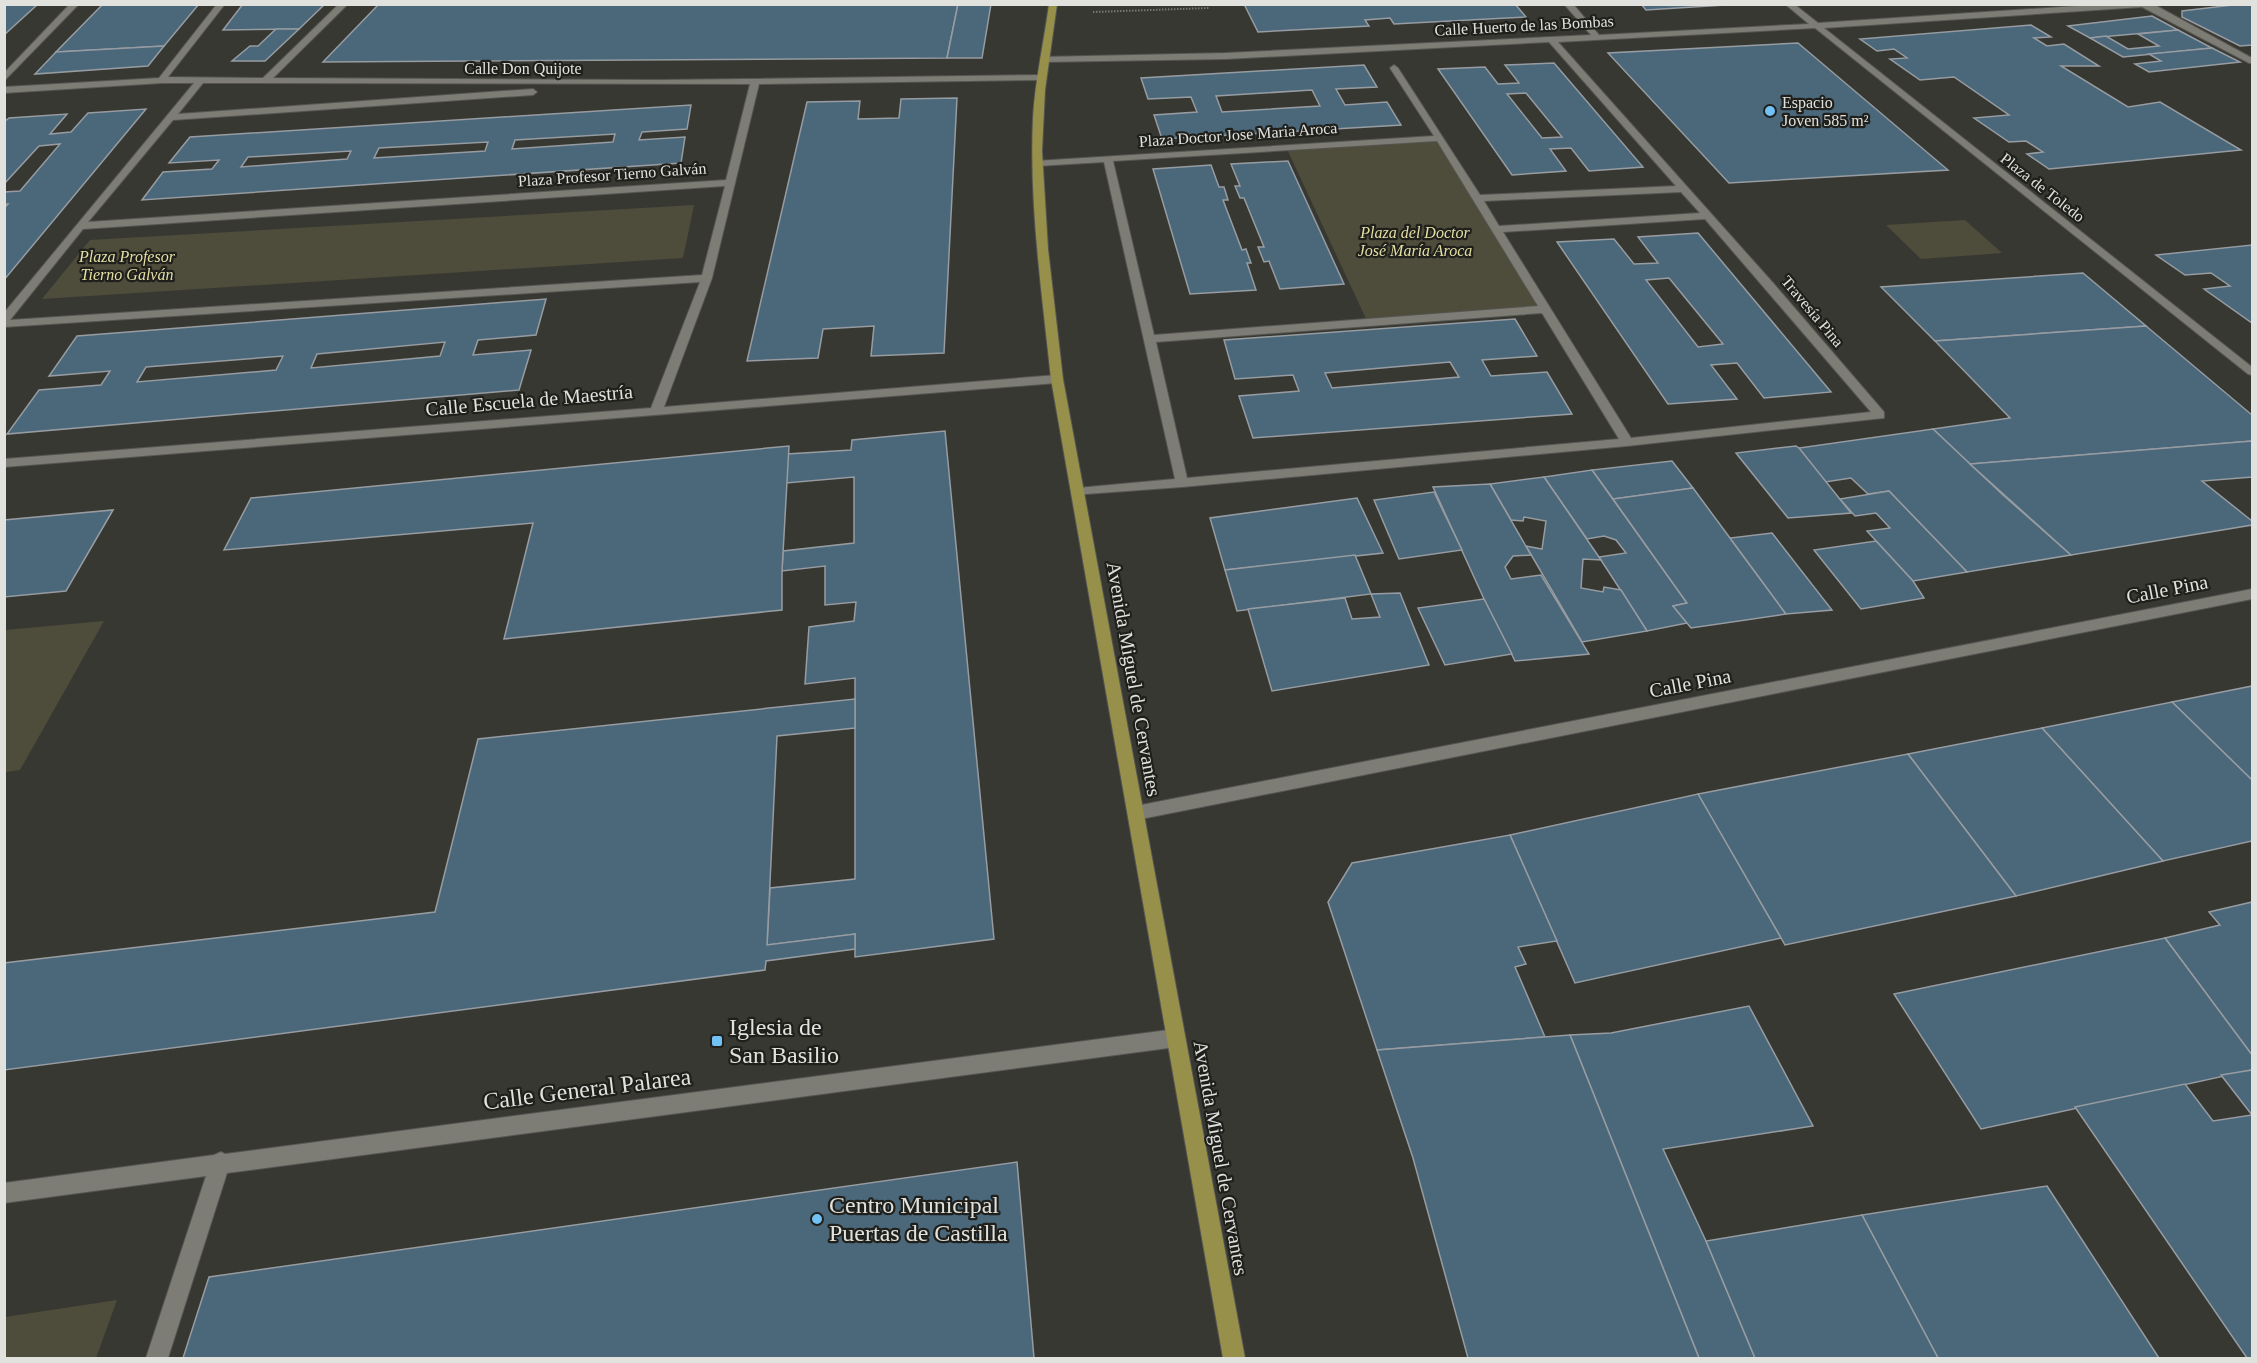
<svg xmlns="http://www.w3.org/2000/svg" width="2257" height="1363" font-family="'Times New Roman',serif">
<rect width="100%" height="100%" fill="#383832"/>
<g fill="#4e4d3b">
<path d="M1440 138 1545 309 1368 323 1286 147Z"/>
<path d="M694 205 683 258 42 299 90 240Z"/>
<path d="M1965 220 2002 253 1921 259 1886 225Z"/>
<path d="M104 621 20 770 5 772V630Z"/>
<path d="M117 1300 96 1358H5V1317Z"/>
</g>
<g fill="#4b677a" stroke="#969ca1" stroke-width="1.5" fill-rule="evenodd">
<path d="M4 4H38L4 35Z"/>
<path d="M103 4H199L164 46 56 52Z"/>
<path d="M243 4H325L299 29 223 30Z"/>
<path d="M379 4H958L947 58 323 62Z"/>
<path d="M958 4H991L982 58H947Z"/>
<path d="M1244 4H1515L1526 17 1394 24 1390 18 1365 20 1369 26 1258 32Z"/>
<path d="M1641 4H1741L1646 10Z"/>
<path d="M2241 4H2252V45L2240 46 2182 17V11Z"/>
<path d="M2152 16 2178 30 2090 38 2068 26Z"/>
<path d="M2031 25 2051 37 2034 38 2047 46 2064 44 2099 66H2061L2128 107 2160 102 2241 150 2049 169 2027 154 2043 152 2026 141 2009 142 1974 118 2009 115 1954 77 1920 80 1890 59 1907 58 1894 49 1877 51 1860 39Z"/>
<path d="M276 29H299L265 61H232L250 46H258Z"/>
<path d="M2178 30 2212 48 2123 57 2090 38 2106 36 2128 49 2159 46 2138 34Z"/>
<path d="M1798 43 1948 170 1729 183 1608 53Z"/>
<path d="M164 46 148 66 35 74 56 52Z"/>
<path d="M2212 48 2240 62 2149 72 2135 64 2161 61 2149 54Z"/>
<path d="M1554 63 1643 167 1589 171 1571 148 1550 149 1566 171 1512 175 1438 69 1485 67 1498 84 1519 83 1505 65ZM1526 93 1562 137 1542 138 1507 94Z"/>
<path d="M1364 65 1377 87 1336 89 1345 105 1387 102 1401 125 1162 139 1154 115 1197 112 1191 97 1148 99 1141 78ZM1312 90 1320 106 1222 112 1216 96Z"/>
<path d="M957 98 944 353 871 356 874 326 823 329 818 358 747 361 807 102 860 101 858 119 899 118 901 99Z"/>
<path d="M691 105 687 129 642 132 639 140 685 137 681 163 142 200 163 172 212 169 219 160 169 163 190 137ZM615 134 613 142 512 149 515 140ZM488 142 485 151 374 158 379 148ZM351 151 347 159 241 167 248 157Z"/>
<path d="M146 109 4 280V208L8 204H4V192L20 191 60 144 39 146 4 184V122L9 118 67 114 50 134 71 132 88 113Z"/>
<path d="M1288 161 1344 284 1280 289 1269 261 1264 262 1258 247H1264L1244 198H1240L1235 186H1240L1231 164Z"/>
<path d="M1211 165 1219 187H1224L1228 200H1223L1242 250 1246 249 1251 263H1247L1256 290 1190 294 1153 169Z"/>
<path d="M1698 233 1831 392 1764 398 1737 363 1711 365 1737 399 1668 404 1557 242 1614 239 1634 264 1658 263 1638 237ZM1669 278 1723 344 1698 347 1646 280Z"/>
<path d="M2252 245V323L2204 289 2230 286 2211 273 2185 275 2156 255Z"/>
<path d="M2083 273 2146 326 1935 341 1881 287Z"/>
<path d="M546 299 536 335 478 340 473 355 531 350 519 390 7 434 39 390 101 385 110 371 49 376 77 336ZM445 342 440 356 311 368 317 354ZM283 356 276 370 137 382 146 367Z"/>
<path d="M1515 319 1537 356 1482 360 1491 376 1547 372 1572 414 1253 438 1239 396 1299 391 1293 375 1235 379 1224 340ZM1450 362 1459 377 1332 388 1325 373Z"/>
<path d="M2146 326 2252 415V441L1970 464 1933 429 2010 418 1935 341Z"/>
<path d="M1933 429 2003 495 2071 555 1967 572 1889 491 1868 494 1851 478 1825 482 1799 448Z"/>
<path d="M945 431 994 939 855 957V934L767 945 770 888 855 879V678L805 684 809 627 854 621 856 602 825 605V566L782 571 783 551 854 543V477L786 483 787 454 851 450 852 440Z"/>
<path d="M2252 441V477L2202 481 2252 521V525L2071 555 1970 464Z"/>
<path d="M789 446 782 571V610L504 639 533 523 224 550 251 498Z"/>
<path d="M1796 446 1799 448 1851 513 1788 518 1736 453Z"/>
<path d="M1672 461 1693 488 1613 499 1592 470Z"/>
<path d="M1592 470 1687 603 1673 606 1687 623 1647 631 1599 557 1626 553 1616 540 1604 536 1587 539 1544 477Z"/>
<path d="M1544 477 1601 560 1583 559 1581 588 1603 592 1604 587 1621 590 1647 631 1582 642 1526 546 1542 549 1546 521 1524 517 1523 521 1511 520 1490 484Z"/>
<path d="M1490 484 1531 555 1513 556 1505 567 1511 579 1541 575 1589 654 1515 661 1484 599 1433 487Z"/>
<path d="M1693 488 1730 538 1786 614 1691 628 1673 606 1687 603 1613 499Z"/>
<path d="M1889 491 1967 572 1913 581 1867 531 1890 528 1876 513 1855 516 1840 499Z"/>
<path d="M1434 492 1462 550 1399 559 1374 500Z"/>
<path d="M1357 498 1383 553 1225 570 1210 518Z"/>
<path d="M113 510 66 591 4 597V520Z"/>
<path d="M1772 533 1832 610 1786 614 1730 538Z"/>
<path d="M1876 541 1913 581 1924 598 1861 609 1814 550Z"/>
<path d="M1355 555 1371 594 1237 611 1225 570Z"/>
<path d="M1400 593 1429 665 1272 691 1248 609 1345 598 1352 619 1380 617 1371 594Z"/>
<path d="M1484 599 1512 654 1445 665 1418 608Z"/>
<path d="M2252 686V780L2172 702Z"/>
<path d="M855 699V728L777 736 767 945 855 934V949L766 961 765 970 4 1070V963L435 912 478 739Z"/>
<path d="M2172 702 2252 780V841L2163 861 2042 728Z"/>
<path d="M2042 728 2163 861 2016 896 1908 754Z"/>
<path d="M1908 754 2016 896 1785 945 1698 794Z"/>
<path d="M1698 794 1781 938 1575 983 1510 835Z"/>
<path d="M1510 835 1557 941 1518 947 1526 964 1515 967 1545 1037 1377 1050 1328 902 1352 863Z"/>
<path d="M2252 902V1055L2165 938 2220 925 2209 912Z"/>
<path d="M2165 938 2252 1055V1070L1981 1129 1894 994Z"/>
<path d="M1749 1006 1813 1126 1663 1149 1706 1241 1755 1358H1699L1570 1035 1611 1033Z"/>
<path d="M1570 1035 1699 1358H1468L1413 1158 1377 1050Z"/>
<path d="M2252 1070V1358H2247L2075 1107 2185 1084 2213 1121 2252 1115 2221 1075Z"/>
<path d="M1017 1162 1034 1358H183L209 1277Z"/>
<path d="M2047 1186 2159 1358H1938L1862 1215Z"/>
<path d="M1862 1215 1938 1358H1755L1706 1241Z"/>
</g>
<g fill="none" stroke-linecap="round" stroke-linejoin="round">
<defs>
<g id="minor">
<path d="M70 4H79L4 81V73Z"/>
<path d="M217 4H225L168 77 263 78 339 4H348L273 78 658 80 1045 75 1046 77 1042 80 759 84 712 278 664 407 1057 375 1063 379 1057 383 4 467V459L651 408 700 282 4 327V313L194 83H162L4 93V87L159 78ZM203 83 750 84 726 180 88 222 173 120 533 95 537 92 533 89 178 114ZM725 186 702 275 10 320 83 229Z"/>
<path d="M1564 4H1573L1599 35 1809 24 1785 4H1794L1818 23 2106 4H2153L2252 58V63H2249L2142 7 1824 28 2252 367V375L2248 374 1815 28 1558 42 1774 284 1884 412V418L1627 446 1182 487 1072 495 1071 492 1072 489 1077 488 1175 479 1104 162 1038 166 1033 163 1035 161 1434 136 1390 68 1394 65 1398 68 1480 195 1676 186 1549 42 1226 59 1044 62 1041 61V57L1226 53 1591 35ZM1437 141 1538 306 1154 335 1113 161ZM1681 192 1700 213 1499 226 1484 201ZM1705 219 1871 412 1631 438 1503 232ZM1542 313 1619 439 1187 478 1156 342Z"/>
<path d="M2252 589V599L1136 820 1130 818 1128 813 1130 808 1136 806Z"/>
<path d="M1176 1029 1183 1032 1185 1038 1183 1044 1176 1047 227 1173 168 1358H146L206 1176 4 1203V1183L214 1155 221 1152 225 1154Z"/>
</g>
<path id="major" d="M1049 4H1057L1045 90 1042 151 1048 249 1063 379 1245 1358H1223L1051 379C1042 293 1029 205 1033 118 1035 80 1044 42 1049 4Z"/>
</defs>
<use href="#minor" stroke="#565551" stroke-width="2"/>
<use href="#major" stroke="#565551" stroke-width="2"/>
<path stroke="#797974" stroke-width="2" stroke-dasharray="1.5 1.5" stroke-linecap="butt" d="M1093 12 1209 8"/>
<use href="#minor" fill="#7d7d76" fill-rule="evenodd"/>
<use href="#major" fill="#97904b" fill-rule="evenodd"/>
</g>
<g fill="#71c1f5" stroke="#1f1f1c" stroke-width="2">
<circle cx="1770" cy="111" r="6"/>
<rect x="711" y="1035" width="12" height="12" rx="3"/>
<circle cx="817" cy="1219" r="6"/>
</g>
<g text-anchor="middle" stroke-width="4.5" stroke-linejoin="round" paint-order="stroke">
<g font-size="16" fill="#e1e1dd" stroke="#1f1f1c">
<text transform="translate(1524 25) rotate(-3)" y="6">Calle Huerto de las Bombas</text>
<text x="523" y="74">Calle Don Quijote</text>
<text transform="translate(1238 134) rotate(-4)" y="6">Plaza Doctor Jose Maria Aroca</text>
<text transform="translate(612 174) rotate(-4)" y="6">Plaza Profesor Tierno Galván</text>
<text transform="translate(2043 187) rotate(38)" y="6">Plaza de Toledo</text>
<text transform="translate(1813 311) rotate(50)" y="6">Travesía Pina</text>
</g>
<g font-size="16" fill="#e1e1dd" stroke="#1f1f1c" text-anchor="start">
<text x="1782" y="108">Espacio<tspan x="1782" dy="18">Joven 585 m²</tspan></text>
</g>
<g font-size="16" font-style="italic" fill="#e4dfa5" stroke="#1f1f1c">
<text x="1415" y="238">Plaza del Doctor<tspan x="1415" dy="18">José María Aroca</tspan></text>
<text x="127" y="262">Plaza Profesor<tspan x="127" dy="18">Tierno Galván</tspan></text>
</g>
<g font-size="20" fill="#e1e1dd" stroke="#1f1f1c">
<text transform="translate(529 400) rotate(-5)" y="7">Calle Escuela de Maestría</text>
<text transform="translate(2167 589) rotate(-11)" y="7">Calle Pina</text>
<text transform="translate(1134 679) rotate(80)" y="7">Avenida Miguel de Cervantes</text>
<text transform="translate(1690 683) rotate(-11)" y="7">Calle Pina</text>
<text transform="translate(1221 1158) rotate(80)" y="7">Avenida Miguel de Cervantes</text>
</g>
<g font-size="24" fill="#e1e1dd" stroke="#1f1f1c" text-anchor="start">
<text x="729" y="1035">Iglesia de<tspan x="729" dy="28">San Basilio</tspan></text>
<text x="829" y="1213">Centro Municipal<tspan x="829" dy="28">Puertas de Castilla</tspan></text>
</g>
<g font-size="24" fill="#e1e1dd" stroke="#1f1f1c">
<text transform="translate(587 1089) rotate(-7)" y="8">Calle General Palarea</text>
</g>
</g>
<rect width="2257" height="1363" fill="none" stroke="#e1e1dd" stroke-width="12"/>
</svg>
